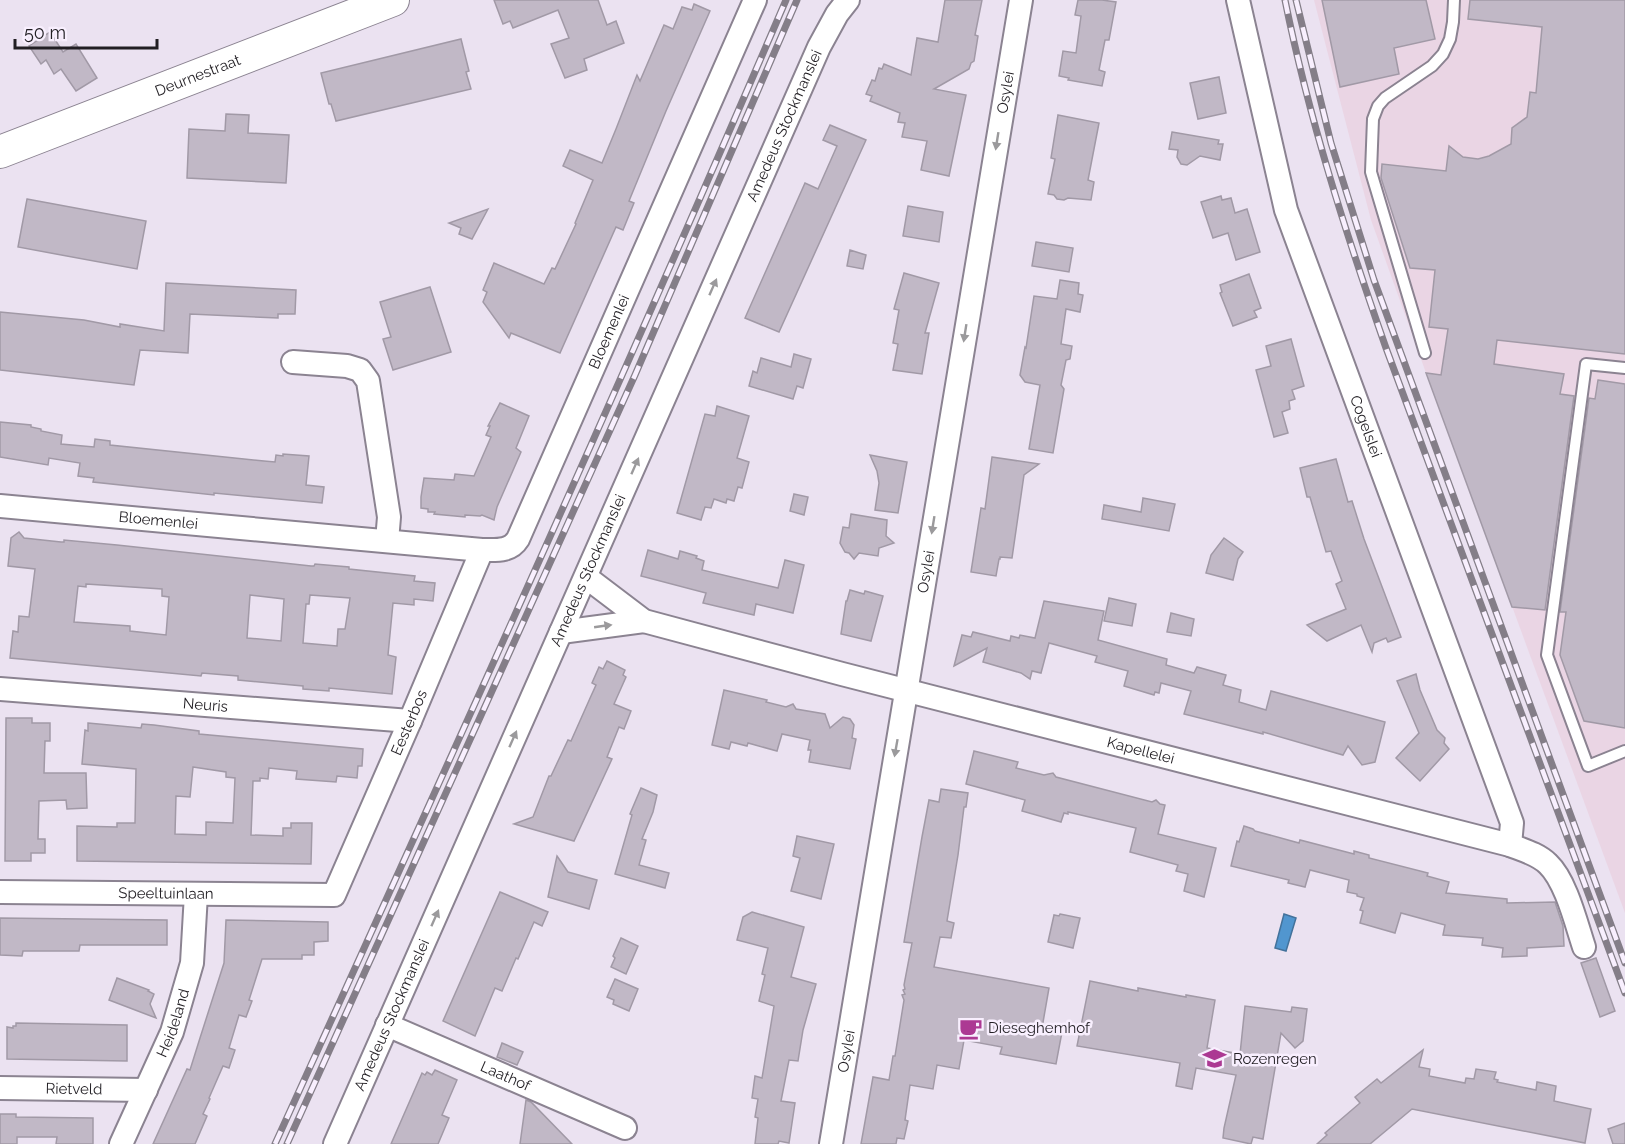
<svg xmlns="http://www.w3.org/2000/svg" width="1625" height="1144" font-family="Raleway,sans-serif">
<rect width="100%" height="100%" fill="#ebe2f1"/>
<path fill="#ead5e4" d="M1314 0H1625V913L1426 373 1371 220Z"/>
<path fill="#5196cf" stroke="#43729b" stroke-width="1.5" d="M1284 914 1296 918 1286 951 1275 948Z"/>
<g fill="#c1b8c6" stroke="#a199a6" stroke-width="1.5" fill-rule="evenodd">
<path d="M494 0H598L607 25 616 21 624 43 584 59 587 70 565 78 551 44 569 38 558 10 513 28 510 21 503 24Z"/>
<path d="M945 0H982L975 35 978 36 974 61 971 63 969 69 934 89 966 95 949 176 921 170 927 141 902 137 905 123 898 122 900 113 870 101 872 96 866 94 872 80 875 81 879 68 882 69 884 64 911 75 917 38 938 42Z"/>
<path d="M1078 0H1102L1116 2 1109 40H1105L1099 70 1105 72 1102 86 1068 80 1069 78 1059 76 1063 51 1076 53 1081 16 1075 15Z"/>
<path d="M1322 0H1426L1435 39 1394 48 1399 74 1340 87Z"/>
<path d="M1470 0H1625V354L1497 340 1494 364 1564 374 1560 394 1574 396 1545 610 1512 607 1426 373 1441 375 1448 329 1429 327 1435 270 1410 268 1381 178 1382 164 1446 171 1449 146 1463 157 1478 159 1489 156 1511 144 1512 128 1527 117 1530 92 1536 93 1542 27 1468 19Z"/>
<path d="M694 4 710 11 666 111 629 201 634 203 623 230 616 227 560 353 511 333 509 338 483 302 487 292 483 290 494 263 544 284 552 268 555 269 576 224 575 223 593 180 563 166 570 150 602 163 616 129 637 75 640 81 664 25 673 29 682 7 692 10Z"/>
<path d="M50 32 63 52 76 44 97 78 76 91 61 69 54 74 46 60 41 64 29 46Z"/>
<path d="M461 39 469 71 466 72 471 89 336 121 331 104H329L321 73Z"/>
<path d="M1219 77 1226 113 1198 119 1190 83Z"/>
<path d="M226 114 249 115 248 133 289 135 286 183 187 178 189 129 225 131Z"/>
<path d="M1058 115 1099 123 1088 180 1094 182 1091 200 1068 198 1064 200 1057 199 1054 195 1048 194 1055 159 1051 158Z"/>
<path d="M830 125 866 140 779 332 745 318 805 183 818 189 837 146 823 140Z"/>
<path d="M1172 132 1219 140 1218 144H1223L1220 160 1200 156 1187 165 1181 164 1177 157 1178 150 1169 149Z"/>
<path d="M1221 196 1222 200 1231 198 1235 213 1247 209 1260 252 1236 260 1228 233 1213 238 1201 202Z"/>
<path d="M27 199 146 221 137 269 18 247Z"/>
<path d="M908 206 943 212 939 242 903 236Z"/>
<path d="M488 209 472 239 459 234 461 228 449 223Z"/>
<path d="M1036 242 1073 248 1069 272 1032 266Z"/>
<path d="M850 250 866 255 863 269 847 266Z"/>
<path d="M904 273 939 283 925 333H929L922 374 893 370 898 344 893 343 899 310 894 309Z"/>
<path d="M1249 274 1261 308 1254 311 1257 317 1233 326 1220 293 1222 292 1220 285Z"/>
<path d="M1060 280 1079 283 1078 294 1083 295 1080 312 1066 309 1061 344 1072 346 1070 359 1066 360 1061 385 1064 389 1053 453 1029 449 1040 385 1025 382 1020 375 1025 347 1026 348 1034 296 1057 299Z"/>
<path d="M166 283 296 290 295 314H278V318L190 314 188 353 140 350 134 385 0 370V312L84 320 120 327V324L164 331Z"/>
<path d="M430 287 451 352 393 370 383 339 391 337 380 302Z"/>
<path d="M1291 339 1304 386 1292 390 1295 399 1289 401 1290 409 1282 412 1288 433 1274 437 1256 370 1271 366 1266 346Z"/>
<path d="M794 354 811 359 803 388 797 386 793 399 749 386 753 371 757 373 761 358 791 367Z"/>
<path d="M1598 380 1625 384V728L1584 721 1560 655 1566 612H1560L1589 398 1595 399Z"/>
<path d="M500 403 529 416 516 448 521 452 497 507 494 520 482 515 480 516 465 515V517L434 514 435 512H428V509L421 508V497L424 478 454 480 455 474 474 476 491 437 486 435 490 426H488Z"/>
<path d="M717 406 749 416 737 458 749 462 742 488 738 487 734 501 727 499 726 503 714 499 711 508 705 507 701 520 677 513 705 414 715 416Z"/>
<path d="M0 422 31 425V427L41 429V431L62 435 61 444 94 447 95 439 110 441V445L264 461 275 462 276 455 283 456V454L309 456 306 485 324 487 322 503 214 493V495L93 482 94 478 78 476 80 463 49 458 48 465 0 457Z"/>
<path d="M870 455 907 462 898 513 875 510 879 483 877 471Z"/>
<path d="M992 457 1039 464 1024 475 1012 558 1000 557V559H999L996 576 971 572 981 508 985 509Z"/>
<path d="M1336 459 1348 502 1352 501 1364 539 1401 637 1388 642 1386 638 1374 643 1372 652 1361 625 1327 641 1307 625 1346 609 1336 584 1342 581 1331 551 1326 552 1310 497H1307L1300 468Z"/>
<path d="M794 494 808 497 804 515 790 511Z"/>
<path d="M1143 498 1175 504 1169 531 1102 519 1104 505 1141 512Z"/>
<path d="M851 514 887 520 886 536 894 543 879 548 878 556 859 553 854 559 849 553 845 552 840 543 843 527 849 528Z"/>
<path d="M19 532 24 538 61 542H64V540L117 545 311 566H314L315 564 349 567V569L415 576 414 581 435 583 433 601 414 599V605L393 603 388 655 396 657 392 694 329 688V691L303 689V686L238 680V676L202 673 201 676 10 658 13 631 18 632 19 616 29 617 35 569 8 566 11 538ZM86 584 162 589V596L169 597 166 635 130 631V626L74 622 78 586 86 587ZM250 595 284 599 281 641 247 638ZM310 595 350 598 345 629H338L337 646 303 643 306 604H309Z"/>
<path d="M1224 538 1243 552 1238 559 1233 580 1206 573 1211 555Z"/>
<path d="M648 550 678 559 680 551 697 556 696 558 704 561 702 570 778 588 785 560 804 565 793 613 756 604 754 615 703 603 706 593 641 576Z"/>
<path d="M850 590 864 594 865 591 883 596 871 641 841 634 846 601H847Z"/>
<path d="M1109 598 1136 604 1132 626 1104 621Z"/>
<path d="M1044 601 1104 611 1098 640 1167 659 1166 665 1194 673 1197 667 1226 675 1223 685 1241 690 1239 702 1266 710 1271 691 1385 722 1375 762 1362 765 1348 746 1343 755 1263 732V734L1184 714 1191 691 1161 683 1159 693 1155 692 1154 695 1124 686 1128 671 1095 662 1097 656 1049 643 1041 673 1032 671 1030 679 1021 673 983 662 987 648 954 666 962 635 971 637 973 632 1010 641 1011 636 1019 638 1020 635 1035 638Z"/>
<path d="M1171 613 1194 619 1191 636 1167 632Z"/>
<path d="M607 661 625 670 623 675 626 677 614 704 631 711 624 729 619 727 607 757 612 759 574 841 514 824 533 817 549 776H551L568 740 571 741 591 696 596 685 592 683 599 667 603 669Z"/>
<path d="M1416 674 1420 690 1437 730 1445 738 1444 743 1449 749 1420 781 1396 758 1419 733 1397 681Z"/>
<path d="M724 690 767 700 766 702 786 707 793 704 796 709 825 714 830 728 843 717 850 719 854 725 852 738 856 739 850 769 809 762 811 750H808L810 740 782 734 777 751 748 743 747 746 731 742 729 749 712 745Z"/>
<path d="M6 718H32V723H50V741H45L44 773H86L87 808 67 809 66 800 39 801 38 839H45V853H31V861H5Z"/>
<path d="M88 723 141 728 142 724 154 725 199 731V734L363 749 362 766H358L357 778 337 776 336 782 296 779 297 771 269 768 268 779 260 778V781H253L251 835 283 836V828H291V823H312L311 864 77 861V826L117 827V823H135L136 769 82 764 85 730 88 731ZM193 767 226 772V777L235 778 233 823 206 822V835L175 834 176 796 190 797Z"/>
<path d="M974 751 1018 762 1016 768 1044 775 1053 773 1056 777 1152 802 1156 800 1160 804 1165 805 1158 834 1216 848 1204 897 1184 891 1188 874 1176 871 1178 865 1130 852 1136 828 1068 812V814L1064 813 1061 822 1022 811 1025 800 966 784Z"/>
<path d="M641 788 657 795 653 812 642 839 646 840 639 865 669 873 665 888 615 874 632 815 630 814Z"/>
<path d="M941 789 968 793 966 807H964L958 855 947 921 954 923 951 938 940 937 934 967 1049 988 1042 1028 1062 1032 1056 1064 1000 1054 1002 1047 964 1040 959 1069 937 1065 933 1089 910 1085 905 1120 908 1121 904 1139 897 1138 896 1144H861L873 1077 889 1080 893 1056H895L904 1000 902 995 905 994 903 990 905 989 904 985 912 943 904 942 922 837 929 800 939 802Z"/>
<path d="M1244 826 1253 829 1255 831 1299 843 1300 840 1354 854V851L1369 855V858L1428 873 1427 876 1449 882 1446 893 1507 899V903L1555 902 1563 926 1564 946 1527 948V956L1502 957 1503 948 1482 945 1483 938 1443 935 1445 925 1401 913 1395 933 1360 923 1363 911 1360 910 1364 898 1357 896V894L1347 892 1349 880 1310 870 1305 887 1288 883 1289 880 1231 866 1237 841 1239 842Z"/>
<path d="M797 836 834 844 821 899 791 891 800 858 793 856Z"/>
<path d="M557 856 568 872 597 880 589 909 548 897Z"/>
<path d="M500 892 548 912 542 926 534 922 518 959 516 958 502 991 495 988 475 1036 443 1021Z"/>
<path d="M752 912 804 927 791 977 816 984 803 1030 798 1061 789 1060 781 1101 795 1103 789 1143 779 1141 778 1144H755L758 1118 755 1117 758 1099 752 1098 755 1076 762 1078 774 1006 759 1001 765 975 762 974 768 948 737 940 743 917Z"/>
<path d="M1060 914 1080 918 1073 948 1048 942 1054 915 1059 916Z"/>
<path d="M0 918 167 920V945H80L79 951H23L22 956 0 955Z"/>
<path d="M226 920 328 922V941L314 942V955H302V959H262L249 1000 252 1001 246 1017 239 1015 229 1048 235 1050 229 1068 223 1066 209 1098 210 1099 203 1114 207 1116 195 1144H153L187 1069 190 1070 200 1038 224 963Z"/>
<path d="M621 938 638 946 626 974 611 967 615 958 613 956Z"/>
<path d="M1596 958 1615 1011 1600 1017 1581 963Z"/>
<path d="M117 978 149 990 148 991 154 994 150 1004 156 1018 109 1000Z"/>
<path d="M615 979 638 989 629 1011 613 1004 614 1000 607 997Z"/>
<path d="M1090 981 1138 991V988L1186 997V995L1215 1000 1207 1048 1240 1054 1245 1006 1291 1012 1292 1007 1307 1009 1303 1041 1295 1048 1281 1033 1263 1139 1253 1137 1251 1144 1223 1138 1224 1128 1236 1075 1196 1068 1192 1089 1176 1086 1180 1063 1077 1046Z"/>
<path d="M16 1023 127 1025V1061L7 1059V1027L13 1028V1026H16Z"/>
<path d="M502 1043 523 1052 517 1065 497 1057Z"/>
<path d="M1423 1050 1419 1067 1430 1069 1429 1076 1465 1083 1466 1078 1474 1079 1476 1069 1496 1072 1494 1079 1498 1080 1497 1082 1536 1090 1537 1082 1556 1086 1554 1101 1591 1109 1585 1143 1412 1109 1370 1144H1317L1327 1135 1325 1133 1360 1103 1355 1097 1377 1079 1381 1083Z"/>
<path d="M435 1070 457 1080 442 1115 449 1118 438 1144H391L422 1073 425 1075 427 1072 432 1075Z"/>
<path d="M526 1100 531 1102 572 1144H520Z"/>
<path d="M0 1114H16V1117L93 1118V1144H56L57 1137H17V1144H0Z"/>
<path d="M1625 1123V1144H1613L1608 1129Z"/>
</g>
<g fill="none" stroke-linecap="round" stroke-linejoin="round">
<defs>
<g id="lane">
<path d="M1425 353 1371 172 1373 119 1378 106 1385 98 1432 66 1443 54 1450 39 1453 22 1454 0"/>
<path d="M1625 368 1586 364 1547 655 1588 766 1625 751"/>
</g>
<g id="street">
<path id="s1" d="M1238 0 1286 210 1512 823 1510 845"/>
<path d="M293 362 347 366 360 370 368 381 389 517 387 541"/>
<path id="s2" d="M0 506 482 550C496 550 510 552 518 539L755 0"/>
<path id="s3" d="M586 577 644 621 842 674 1510 845C1523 850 1538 854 1548 864 1566 881 1576 923 1584 947"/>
<path d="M561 632 644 621"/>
<path id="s4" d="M0 689 410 721"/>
<path id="s5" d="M0 892 334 895 410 721 482 550"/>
<path id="s6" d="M387 1025 625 1128"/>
<path id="s7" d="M0 1088 146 1090"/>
<path id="s8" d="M121 1144 172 1032 192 963 196 894"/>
<path id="s9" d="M335 1144 819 47 837 14 848 0"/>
<path id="s10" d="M831 1144 1021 0"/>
</g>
<g id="secondary">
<path id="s11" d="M0 152 393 0"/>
</g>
</defs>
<use href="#lane" stroke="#8b8391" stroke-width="14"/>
<use href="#street" stroke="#8b8391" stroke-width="26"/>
<use href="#secondary" stroke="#8b8391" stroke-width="34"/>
<use href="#lane" stroke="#fff" stroke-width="10"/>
<use href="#street" stroke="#fff" stroke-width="22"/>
<use href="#secondary" stroke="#fff" stroke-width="32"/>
<defs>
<g id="rail">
<path d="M1285 0C1309 119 1346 234 1386 348L1625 993"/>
<path d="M1296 0 1331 143 1374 280 1625 963"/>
<path d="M275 1144C448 764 621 384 786 0"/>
<path d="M287 1144 635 375 797 0"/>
</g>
</defs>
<use href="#rail" stroke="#847e88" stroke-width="7"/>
<use href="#rail" stroke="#f8effe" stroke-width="4.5" stroke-dasharray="14" stroke-linecap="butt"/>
</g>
<defs><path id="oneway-solid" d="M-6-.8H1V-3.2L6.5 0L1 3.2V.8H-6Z" transform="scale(1.5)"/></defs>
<g fill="#9b9a9c">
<use href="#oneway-solid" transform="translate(997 141) rotate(99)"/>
<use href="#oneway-solid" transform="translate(713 287) rotate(-66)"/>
<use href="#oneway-solid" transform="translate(965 333) rotate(99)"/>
<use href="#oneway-solid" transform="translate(635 466) rotate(-66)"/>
<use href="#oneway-solid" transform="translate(933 525) rotate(99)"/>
<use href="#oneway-solid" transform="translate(603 626) rotate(-8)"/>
<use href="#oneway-solid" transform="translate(513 739) rotate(-66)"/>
<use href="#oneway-solid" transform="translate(896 748) rotate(100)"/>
<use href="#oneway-solid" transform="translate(435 918) rotate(-66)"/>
</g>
<defs>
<symbol id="cafe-bare" viewBox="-9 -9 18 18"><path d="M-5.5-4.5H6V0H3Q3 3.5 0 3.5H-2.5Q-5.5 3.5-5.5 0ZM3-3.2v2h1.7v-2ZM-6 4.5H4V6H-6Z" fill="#ac3993" stroke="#f8effe" stroke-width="2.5" paint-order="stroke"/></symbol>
<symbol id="school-bare" viewBox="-9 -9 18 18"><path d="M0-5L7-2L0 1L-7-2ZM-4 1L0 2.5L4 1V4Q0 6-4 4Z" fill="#ac3993" stroke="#f8effe" stroke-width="2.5" paint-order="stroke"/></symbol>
</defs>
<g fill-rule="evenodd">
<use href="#cafe-bare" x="954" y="1012" width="33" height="33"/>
<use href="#school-bare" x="1198" y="1042" width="33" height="33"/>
</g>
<g text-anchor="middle" stroke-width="5" stroke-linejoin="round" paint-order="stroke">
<g font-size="15" fill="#211e23" stroke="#f8effe">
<text dy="5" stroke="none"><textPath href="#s11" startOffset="212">Deurnestraat</textPath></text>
<text dy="5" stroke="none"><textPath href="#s10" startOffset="1066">Osylei</textPath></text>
<text dy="5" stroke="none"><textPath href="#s9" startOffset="1113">Amedeus Stockmanslei</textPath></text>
<text dy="5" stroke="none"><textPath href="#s2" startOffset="750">Bloemenlei</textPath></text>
<text dy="5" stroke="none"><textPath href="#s1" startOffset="446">Cogelslei</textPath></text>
<text dy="5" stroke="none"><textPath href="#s2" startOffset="159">Bloemenlei</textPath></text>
<text dy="5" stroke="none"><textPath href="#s9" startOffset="627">Amedeus Stockmanslei</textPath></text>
<text dy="5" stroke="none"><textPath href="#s10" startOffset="580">Osylei</textPath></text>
<text dy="5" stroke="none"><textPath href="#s4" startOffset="206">Neuris</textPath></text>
<text dy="5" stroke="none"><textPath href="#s5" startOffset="522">Eesterbos</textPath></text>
<text dy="5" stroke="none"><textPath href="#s3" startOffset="586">Kapellelei</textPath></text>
<text dy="5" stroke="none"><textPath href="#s5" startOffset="166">Speeltuinlaan</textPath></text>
<text dy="5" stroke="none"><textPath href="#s9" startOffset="141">Amedeus Stockmanslei</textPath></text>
<text dy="5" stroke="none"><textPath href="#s8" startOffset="132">Heideland</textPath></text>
<text dy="5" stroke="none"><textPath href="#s10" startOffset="94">Osylei</textPath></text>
<text dy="5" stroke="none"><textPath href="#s6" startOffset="129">Laathof</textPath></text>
<text dy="5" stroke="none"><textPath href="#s7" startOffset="74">Rietveld</textPath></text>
</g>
<g font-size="15" fill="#211e23" stroke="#f8effe" text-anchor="start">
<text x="988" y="1033">Dieseghemhof</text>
<text x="1233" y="1064">Rozenregen</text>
</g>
</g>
<path d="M15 39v9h142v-9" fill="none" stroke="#211e23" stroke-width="3"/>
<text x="24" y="39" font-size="18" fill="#211e23" stroke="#f8effe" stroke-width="4.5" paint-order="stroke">50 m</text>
</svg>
